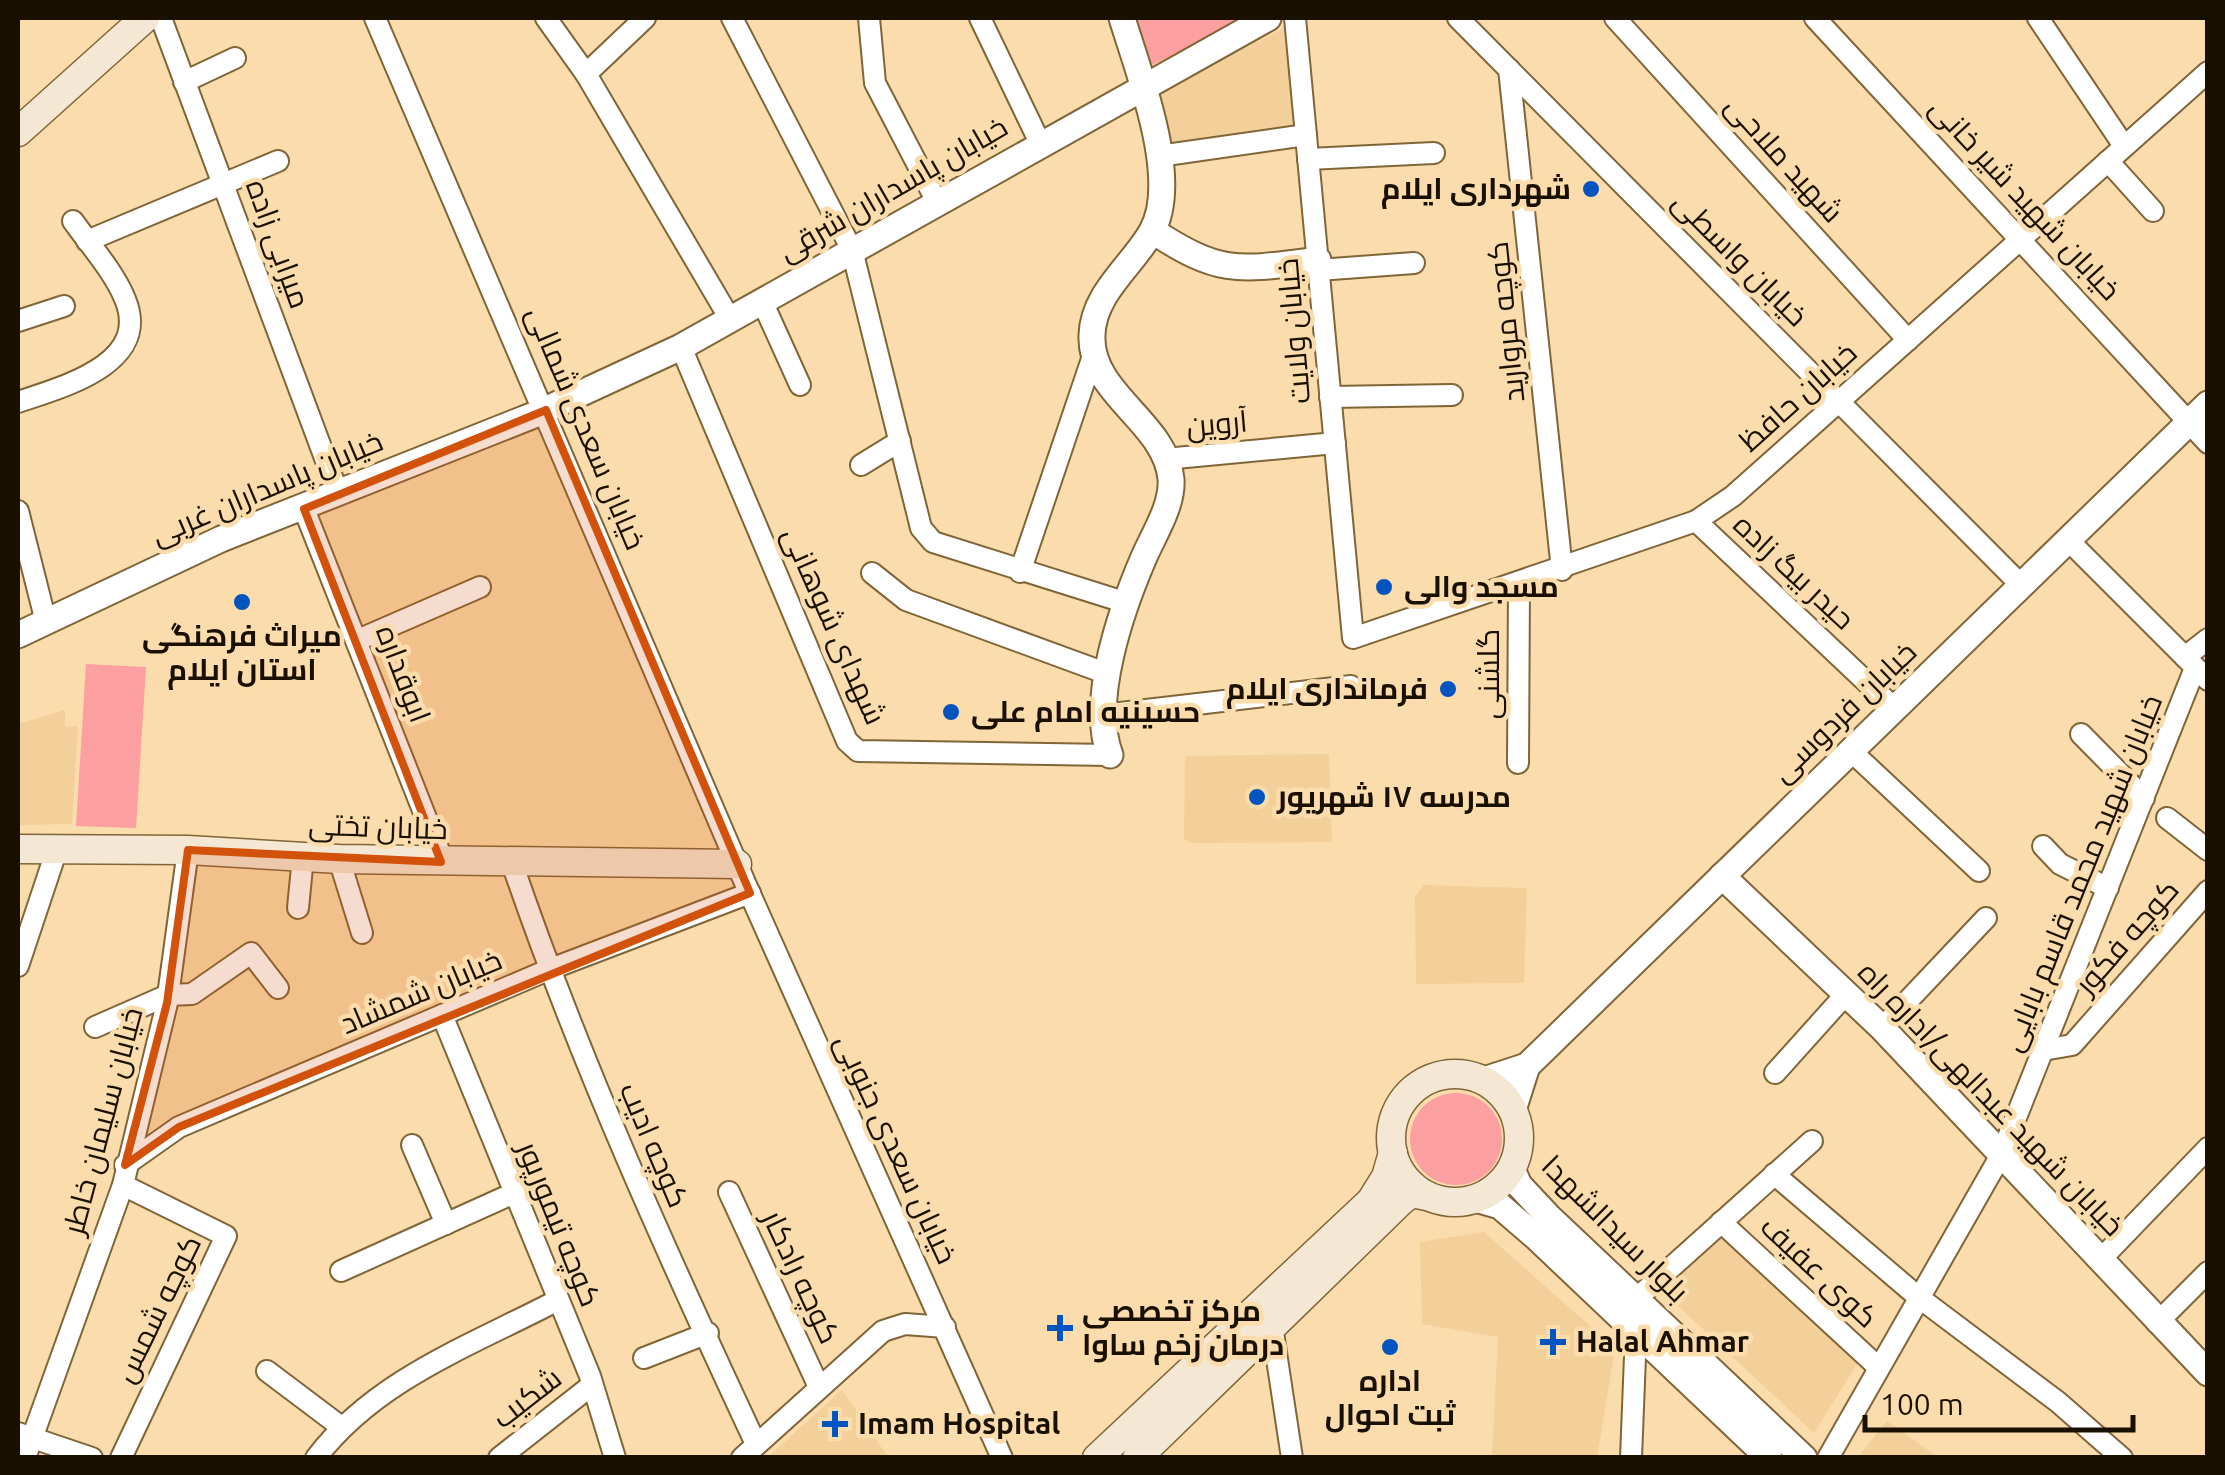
<svg xmlns="http://www.w3.org/2000/svg" width="2225" height="1475" font-family="Ubuntu,Cairo,sans-serif">
<rect width="100%" height="100%" fill="#fbdcac"/>
<g fill="#f3d09a">
<path d="M1284 28 1295 129 1173 147 1158 93Z"/>
<path d="M65 710V726H78L72 824 18 825V724Z"/>
<path d="M1329 754 1332 842 1191 843 1184 839 1185 756Z"/>
<path d="M1424 885 1527 888 1524 983 1416 984 1415 897Z"/>
<path d="M1484 1232 1615 1348 1597 1457H1492L1498 1337 1422 1324 1420 1242Z"/>
<path d="M1721 1235 1859 1361 1814 1433 1660 1289Z"/>
<path d="M842 1390 888 1457H768Z"/>
<path d="M1887 1421 1938 1457H1858Z"/>
</g>
<g fill="#fc9fa0">
<path d="M1135 18H1248L1152 65Z"/>
<path d="M86 664 146 667 136 828 76 826Z"/>
<circle cx="1456" cy="1139" r="46"/>
</g>
<g fill="none" stroke-linecap="round" stroke-linejoin="round">
<defs>
<g id="minor">
<path d="M161 18 338 493"/>
<path d="M375 18 746 885 1002 1458"/>
<path d="M546 18 586 74 730 319"/>
<path d="M732 18 852 250 921 528 933 542 1127 603"/>
<path d="M869 18 875 83 937 202"/>
<path d="M980 18 1040 143"/>
<path d="M1295 18 1353 638 1696 521 1733 496 2208 72"/>
<path d="M1458 18 2021 585"/>
<path d="M1615 18 1908 340"/>
<path d="M1815 18 2208 443"/>
<path d="M2038 18 2124 146"/>
<path d="M1509 69 1562 570"/>
<path d="M586 74 645 18"/>
<path d="M184 82 235 58"/>
<path d="M1159 156 1306 135"/>
<path d="M1308 159 1434 153"/>
<path d="M2108 161 2153 211"/>
<path d="M87 241 278 161"/>
<path d="M1318 270 1414 263"/>
<path d="M762 301 800 385"/>
<path d="M18 321 64 306"/>
<path d="M681 347 847 741 858 751 1110 755"/>
<path d="M1330 397 1452 395"/>
<path d="M18 402C62 387 152 364 125 299 114 272 90 245 73 221"/>
<path d="M1165 459 1335 443"/>
<path d="M861 465 900 441"/>
<path d="M304 509 443 861"/>
<path d="M18 511 46 622"/>
<path d="M1696 521 1894 708"/>
<path d="M2068 540 2208 680"/>
<path d="M1020 572 1094 353"/>
<path d="M872 573 906 600 1108 674"/>
<path d="M358 640 480 587"/>
<path d="M2185 657 2208 639"/>
<path d="M1103 715 1351 686"/>
<path d="M2081 734 2144 798"/>
<path d="M1851 751 1979 871"/>
<path d="M1518 763 1519 585"/>
<path d="M2167 818 2208 850"/>
<path d="M2043 846 2060 864 2108 888"/>
<path d="M339 859 362 933"/>
<path d="M512 863C580 1062 667 1254 756 1444"/>
<path d="M298 908 303 857"/>
<path d="M18 966 57 849"/>
<path d="M442 1015 590 1376 615 1458"/>
<path d="M95 1027 168 995 192 994 251 953 278 988"/>
<path d="M1882 1028 1986 918"/>
<path d="M2043 1050 2072 1045 2208 891"/>
<path d="M1775 1073 1846 994"/>
<path d="M412 1145 446 1224"/>
<path d="M125 1165 179 1127 548 970 750 893"/>
<path d="M1774 1174 1917 1296 2058 1402 2122 1458"/>
<path d="M729 1192 819 1387"/>
<path d="M1721 1222 1877 1366"/>
<path d="M2101 1259 2208 1148"/>
<path d="M341 1271 514 1193"/>
<path d="M1636 1299 1812 1141"/>
<path d="M2157 1323 2208 1272"/>
<path d="M1272 1326 1292 1458"/>
<path d="M644 1358 708 1333"/>
<path d="M267 1371 340 1426"/>
<path d="M18 1433 92 1458"/>
<path d="M25 1458 123 1185 167 1003 188 850"/>
<path d="M121 1458 226 1236 123 1185"/>
<path d="M316 1458C376 1379 472 1345 558 1300"/>
<path d="M499 1458 592 1385"/>
<path d="M742 1458 883 1331 905 1324 945 1327"/>
<path d="M1631 1458 1636 1331"/>
<path d="M1828 1458 2001 1155 2195 668"/>
</g>
<g id="tertiary">
<path d="M1153 231C1221 276 1240 270 1318 260"/>
<path d="M18 635 221 539 534 415 681 347 1268 18"/>
<path d="M1110 755C1089 701 1122 608 1144 557 1154 534 1173 505 1171 479 1166 422 1089 394 1092 335 1093 293 1133 265 1152 231 1181 179 1138 71 1122 18"/>
<path d="M1722 876 1882 1028 2208 1373"/>
<path d="M1484 1080 1527 1066 2208 404"/>
<path d="M1513 1110 1527 1066"/>
<path d="M1512 1169 1519 1185 1548 1216 1804 1458"/>
<path d="M1476 1199 1500 1206 1536 1237 1769 1458"/>
</g>
<g id="secondary">
<path d="M18 132 145 18"/>
<path d="M18 849 188 850 339 859 737 864"/>
<circle cx="1455" cy="1138" r="64"/>
<path d="M1097 1458 1371 1201 1386 1177 1393 1153"/>
<path d="M1137 1458 1401 1201 1411 1193 1427 1196"/>
</g>
</defs>
<use href="#minor" stroke="#806538" stroke-width="24"/>
<use href="#tertiary" stroke="#806538" stroke-width="29"/>
<use href="#secondary" stroke="#806538" stroke-width="31"/>
<use href="#minor" stroke="#fff" stroke-width="20"/>
<use href="#tertiary" stroke="#fff" stroke-width="25"/>
<use href="#secondary" stroke="#f4e7d3" stroke-width="28"/>
</g>
<path fill="#d3520b" fill-opacity="0.2" stroke="#d3520b" stroke-width="8" stroke-linejoin="round" d="M546 410 750 893 179 1127 125 1165 167 1003 188 850 441 862 304 509Z"/>
<g fill="#0255be" stroke="#fbdcac" stroke-width="4">
<circle cx="1591" cy="189" r="10"/>
<circle cx="1384" cy="587" r="10"/>
<circle cx="242" cy="602" r="10"/>
<circle cx="1448" cy="689" r="10"/>
<circle cx="951" cy="712" r="10"/>
<circle cx="1257" cy="797" r="10"/>
<path d="M1055 1313h10v10h10v10h-10v10h-10v-10h-10v-10h10z"/>
<path d="M1548 1327h10v10h10v10h-10v10h-10v-10h-10v-10h10z"/>
<circle cx="1390" cy="1347" r="10"/>
<path d="M830 1409h10v10h10v10h-10v10h-10v-10h-10v-10h10z"/>
</g>
<g text-anchor="middle" stroke-width="9" stroke-linejoin="round" paint-order="stroke">
<g font-size="30" fill="#1a1001" stroke="#fbdcac">
<text transform="translate(1784 159) rotate(48)" y="10">شهید ملاحی</text>
<text transform="translate(893 189) rotate(-30)" y="10">خیابان پاسداران شرقی</text>
<text transform="translate(2025 199) rotate(47)" y="10">خیابان شهید شیر خانی</text>
<text transform="translate(278 244) rotate(70)" y="10">میرابی زاده</text>
<text transform="translate(1740 259) rotate(45)" y="10">خیابان واسطی</text>
<text transform="translate(1506 322) rotate(-96)" y="10">کوچه مروارید</text>
<text transform="translate(1294 331) rotate(-95)" y="10">خیابان ولایت</text>
<text transform="translate(1798 397) rotate(-42)" y="10">خیابان حافظ</text>
<text transform="translate(1217 424) rotate(-5)" y="10">آروین</text>
<text transform="translate(586 428) rotate(67)" y="10">خیابان سعدی شمالی</text>
<text transform="translate(267 488) rotate(-23)" y="10">خیابان پاسداران غربی</text>
<text transform="translate(1794 572) rotate(43)" y="10">حیدر بیگ زاده</text>
<text transform="translate(834 626) rotate(66)" y="10">شهدای شوهانی</text>
<text transform="translate(403 674) rotate(69)" y="10">ابوقداره</text>
<text transform="translate(1489 674) rotate(-90)" y="10">گلشنی</text>
<text transform="translate(1844 712) rotate(-44)" y="10">خیابان فردوسی</text>
<text transform="translate(378 827) rotate(2)" y="10">خیابان تختی</text>
<text transform="translate(2082 873) rotate(-68)" y="10">خیابان شهید محمد قاسم بابایی</text>
<text transform="translate(2127 937) rotate(-49)" y="10">کوچه فکور</text>
<text transform="translate(421 992) rotate(-23)" y="10">خیابان شمشاد</text>
<text transform="translate(1991 1099) rotate(46)" y="10">خیابان شهید عبدالهی/اداره راه</text>
<text transform="translate(103 1121) rotate(-75)" y="10">خیابان سلیمان خاطر</text>
<text transform="translate(654 1145) rotate(67)" y="10">کوچه ادیب</text>
<text transform="translate(896 1149) rotate(65)" y="10">خیابان سعدی جنوبی</text>
<text transform="translate(559 1224) rotate(68)" y="10">کوچه تیمورپور</text>
<text transform="translate(1615 1229) rotate(45)" y="10">بلوار سیدالشهدا</text>
<text transform="translate(1819 1272) rotate(43)" y="10">کوی عفیف</text>
<text transform="translate(801 1277) rotate(65)" y="10">کوچه رادکار</text>
<text transform="translate(158 1309) rotate(-64)" y="10">کوچه شمس</text>
<text transform="translate(527 1398) rotate(-38)" y="10">شکیب</text>
</g>
<g font-size="30" font-weight="bold" fill="#1a1001" stroke="#fbdcac" text-anchor="start">
<text x="1571" y="199" text-anchor="end">شهرداری ایلام</text>
<text x="1404" y="597">مسجد والی</text>
<text x="242" y="646" text-anchor="middle">میراث فرهنگی<tspan x="242" dy="34">استان ایلام</tspan></text>
<text x="1428" y="699" text-anchor="end">فرمانداری ایلام</text>
<text x="971" y="722">حسینیه امام علی</text>
<text x="1277" y="807">مدرسه ۱۷ شهریور</text>
<text x="1082" y="1321">مرکز تخصصی<tspan x="1082" dy="34">درمان زخم ساوا</tspan></text>
<text x="1576" y="1352">Halal Ahmar</text>
<text x="1390" y="1391" text-anchor="middle">اداره<tspan x="1390" dy="34">ثبت احوال</tspan></text>
<text x="858" y="1434">Imam Hospital</text>
</g>
</g>
<rect width="2225" height="1475" fill="none" stroke="#1a1001" stroke-width="40"/>
<path d="M1865 1415v15h268v-15" fill="none" stroke="#1a1001" stroke-width="5"/>
<text x="1880" y="1415" font-size="30" fill="#1a1001" stroke="#fbdcac" stroke-width="8" paint-order="stroke">100 m</text>
</svg>
